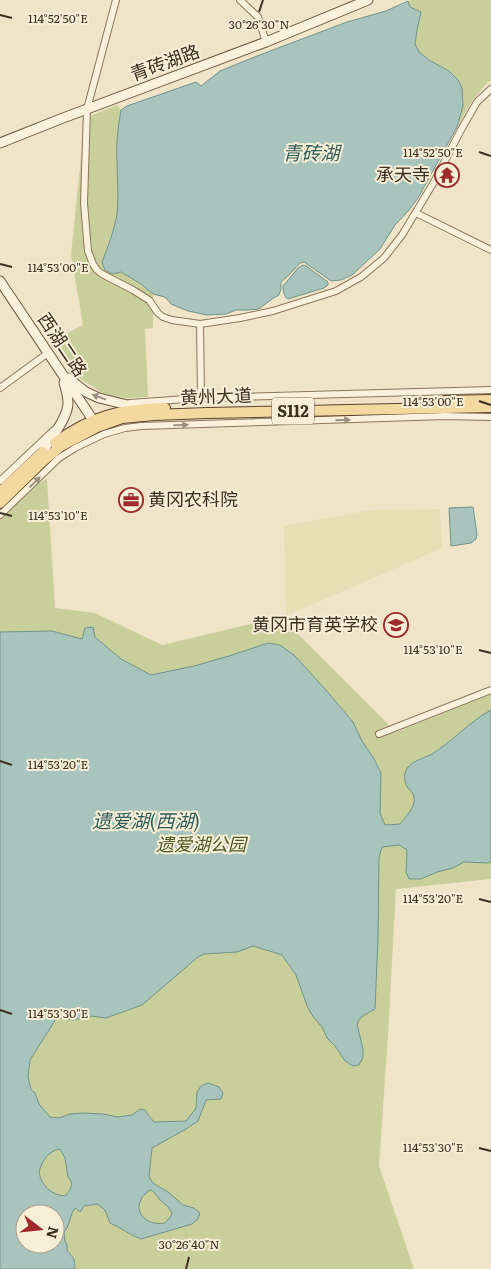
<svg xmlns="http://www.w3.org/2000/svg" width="491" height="1269" font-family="Literata,'Noto Sans SC',serif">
<rect width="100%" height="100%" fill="#f0e4c8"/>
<path fill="#e6deb5" d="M440 509 442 548 286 616 284 526 370 510Z"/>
<g fill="#c9cf9b" fill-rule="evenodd">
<path d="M411 0H491V81L488 82 472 101 457 127 463 106 449 71 429 60 419 52 414 44 417 30 421 13 410 7 408 1Z"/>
<path d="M117 105 121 110C118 127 116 144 117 160 117 178 119 197 117 214 114 231 108 247 102 262L141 284 153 294V328L145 329 148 397 124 398 102 393 75 375 50 342 83 325 71 254 81 158 83 119Z"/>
<path d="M47 479 55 608 95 613 162 645 268 620 285 621 396 732 491 694V879L396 889 388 1036 379 1166 414 1269H0V520L38 483ZM25 1214H55V1244H25Z"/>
</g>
<g fill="#a9c4bc" stroke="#6f938a" fill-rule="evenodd">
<path d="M408 1 410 7 421 12 417 30 415 44 419 52 429 60 449 71 458 80 462 88 463 106 457 127 418 198 409 210 395 225 380 249 352 275 341 280 331 281 304 262 300 263 289 275 281 282V289L279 295 272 299 259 309 248 310H236L226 314 207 315 188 311 171 304 165 297 153 294 141 284 121 272 113 274 105 270 102 262C108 247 114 231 117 214 119 197 117 178 117 160 116 144 118 127 121 110L127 106 196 82 201 86 220 71 257 56 347 22 386 11Z"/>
<path d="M303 265 306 266 328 282V285L324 288 288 299C284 297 283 291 283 286L298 268Z"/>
<path d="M473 507 477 534 476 539 471 543 451 546 449 508Z"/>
<path d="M93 627 95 637 121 659 151 675 194 666 229 656 268 643 280 645 295 656 325 689 353 722 362 741 373 757 381 773 380 813 385 825 400 824C406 816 418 805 413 794 412 791 409 790 408 788 405 784 404 777 405 773 408 761 423 759 432 754 453 741 469 722 491 710V862L488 863 464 862 453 868 437 872 421 879H409L406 872 407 850 399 845 382 847 379 858 378 938 375 1009 361 1017 357 1024 363 1049V1057L359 1065 353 1066 345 1061 335 1046 327 1038 322 1027 314 1018 308 1008 296 975 282 955 253 946 237 952 204 954 198 957 142 1005 106 1018 92 1016 73 1020 62 1018 56 1019 30 1060 28 1076 31 1090 35 1093 39 1104 50 1117 59 1118 70 1114 84 1113 103 1114 118 1117 132 1115 140 1109 145 1110 149 1116 154 1122 186 1121 196 1108 197 1092 201 1086 208 1083 219 1087 223 1093 221 1099 206 1100 198 1121 186 1129 152 1148 149 1177 153 1183 168 1192 183 1205 194 1208 200 1213 198 1219 192 1224 141 1239C130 1235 121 1228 110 1223L105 1210 97 1204 84 1206 80 1212 75 1208C69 1216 71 1224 64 1232L65 1242 67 1244V1250L74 1259 75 1269H0V632L52 631 82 639 85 628ZM60 1149 65 1158 68 1177C75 1184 70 1190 65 1196 51 1195 41 1185 39 1172 42 1161 48 1151 60 1149ZM150 1190 154 1192 160 1200 168 1207 172 1213 171 1216 165 1223C142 1227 128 1205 150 1190ZM25 1214H55V1244H25Z"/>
</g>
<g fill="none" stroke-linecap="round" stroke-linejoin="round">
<defs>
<g id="street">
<path d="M116 0 87 109 84 203 88 251 93 264 97 270 102 274 133 290 149 300 158 313 163 317 172 320 200 324"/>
<path d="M240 0 258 17 266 42"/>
<path d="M416 213 491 250"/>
<path d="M0 388 48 353"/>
<path d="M201 398 200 324 240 318 273 311 336 291 361 277 372 268 384 258 402 235 434 182 462 128 477 102 491 89"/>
<path d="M130 403 201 398 491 390"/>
<path d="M0 481 54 430"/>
<path d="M0 515 59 458 75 448 104 434 125 428 141 426 445 416 491 417"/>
<path d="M379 734 491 690"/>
</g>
<g id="secondary">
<path d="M0 143 63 118 266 42 368 0"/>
<path d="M0 281 97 426"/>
<path d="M68 378 86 392 99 398 140 408"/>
<path d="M42 453C50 439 68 418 68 403 68 396 66 390 64 383"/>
</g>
<g id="primary">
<path d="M445 401 491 400"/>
<path d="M55 443C91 416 121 409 165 408"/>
<path d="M0 492 43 452"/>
<path d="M0 503 43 461 61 446 97 427 122 418 154 415 207 413 491 407"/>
</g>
</defs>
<use href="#street" stroke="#8d765c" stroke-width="8"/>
<use href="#secondary" stroke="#6f573f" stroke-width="11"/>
<use href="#primary" stroke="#5b4430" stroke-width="12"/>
<use href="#street" stroke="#faf1dc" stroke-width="6"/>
<use href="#secondary" stroke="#faf1dc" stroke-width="9"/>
<use href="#primary" stroke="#f3d9a0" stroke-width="10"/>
</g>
<defs><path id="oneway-solid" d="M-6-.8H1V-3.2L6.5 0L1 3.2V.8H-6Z" transform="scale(1.25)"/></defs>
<g fill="#9c907e">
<use href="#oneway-solid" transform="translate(99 397) rotate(-160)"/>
<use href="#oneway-solid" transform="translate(343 420) rotate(-2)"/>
<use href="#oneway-solid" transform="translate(181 425) rotate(-2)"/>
<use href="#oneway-solid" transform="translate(35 482) rotate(-44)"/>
</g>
<path fill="none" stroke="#3d2e20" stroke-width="2" d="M259 12 263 0M0 15 12 18M479 152 491 156M0 264 12 267M479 401 491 405M0 513 12 516M479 650 491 653M0 761 12 765M479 899 491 902M0 1010 12 1014M479 1148 491 1151M186 1269 189 1257"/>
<defs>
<symbol id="temple-ring" viewBox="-11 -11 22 22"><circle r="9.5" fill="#f7eed8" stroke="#9e2a2b" stroke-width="1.5"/><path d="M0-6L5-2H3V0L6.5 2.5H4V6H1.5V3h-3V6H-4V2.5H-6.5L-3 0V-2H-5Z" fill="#9e2a2b"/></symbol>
<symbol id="office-ring" viewBox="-11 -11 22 22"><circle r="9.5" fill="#f7eed8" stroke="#9e2a2b" stroke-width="1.5"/><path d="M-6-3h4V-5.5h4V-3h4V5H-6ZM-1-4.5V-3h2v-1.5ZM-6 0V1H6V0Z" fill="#9e2a2b"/></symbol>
<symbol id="school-ring" viewBox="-11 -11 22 22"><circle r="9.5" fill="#f7eed8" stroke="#9e2a2b" stroke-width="1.5"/><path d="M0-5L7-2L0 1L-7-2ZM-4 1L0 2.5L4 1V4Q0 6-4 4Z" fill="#9e2a2b"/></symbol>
</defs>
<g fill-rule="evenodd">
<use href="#temple-ring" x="433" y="161" width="28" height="28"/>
<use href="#office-ring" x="117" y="486" width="28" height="28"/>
<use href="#school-ring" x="382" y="611" width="28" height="28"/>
</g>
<g text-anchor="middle" stroke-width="4" stroke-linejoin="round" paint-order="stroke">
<rect fill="#f7eed8" stroke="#756857" stroke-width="1" x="272" y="397.5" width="42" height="27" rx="4"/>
<g font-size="16" font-weight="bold" fill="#3d2e20">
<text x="293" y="417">S112</text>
</g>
<g font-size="18" fill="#3d2e20" stroke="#f7eed8">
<text transform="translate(165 63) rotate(-20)" y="6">青砖湖路</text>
<text transform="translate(62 345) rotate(56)" y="6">西湖二路</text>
<text transform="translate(216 397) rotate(-2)" y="6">黄州大道</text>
</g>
<g font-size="18" fill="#3d2e20" stroke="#f7eed8" text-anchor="end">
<text x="430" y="181">承天寺</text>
<text x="148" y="506" text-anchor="start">黄冈农科院</text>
<text x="378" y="631">黄冈市育英学校</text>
</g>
<g font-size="18" font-style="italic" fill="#4d5a26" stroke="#f7eed8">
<text x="201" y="851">遗爱湖公园</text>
</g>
<g font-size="19" font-style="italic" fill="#2f5d5a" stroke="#f7eed8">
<text x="311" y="160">青砖湖</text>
<text x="146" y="828">遗爱湖(西湖)</text>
</g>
</g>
<g font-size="12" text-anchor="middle" fill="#3d2e20" stroke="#f7eed8" stroke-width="4" stroke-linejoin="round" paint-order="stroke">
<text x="58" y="23">114°52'50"E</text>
<text x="259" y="29">30°26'30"N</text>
<text x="433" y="157">114°52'50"E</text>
<text x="58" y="272">114°53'00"E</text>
<text x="433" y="406">114°53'00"E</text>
<text x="58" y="520">114°53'10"E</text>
<text x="433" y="654">114°53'10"E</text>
<text x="58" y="769">114°53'20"E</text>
<text x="433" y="903">114°53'20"E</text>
<text x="58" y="1018">114°53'30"E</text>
<text x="433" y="1152">114°53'30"E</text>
<text x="189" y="1249">30°26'40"N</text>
</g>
<g transform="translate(40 1229) rotate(106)"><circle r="24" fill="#f7eed8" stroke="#ada18e"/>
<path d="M0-4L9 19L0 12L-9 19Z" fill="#9e2a2b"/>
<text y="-8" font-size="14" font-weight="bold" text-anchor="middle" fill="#3d2e20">N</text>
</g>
</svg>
